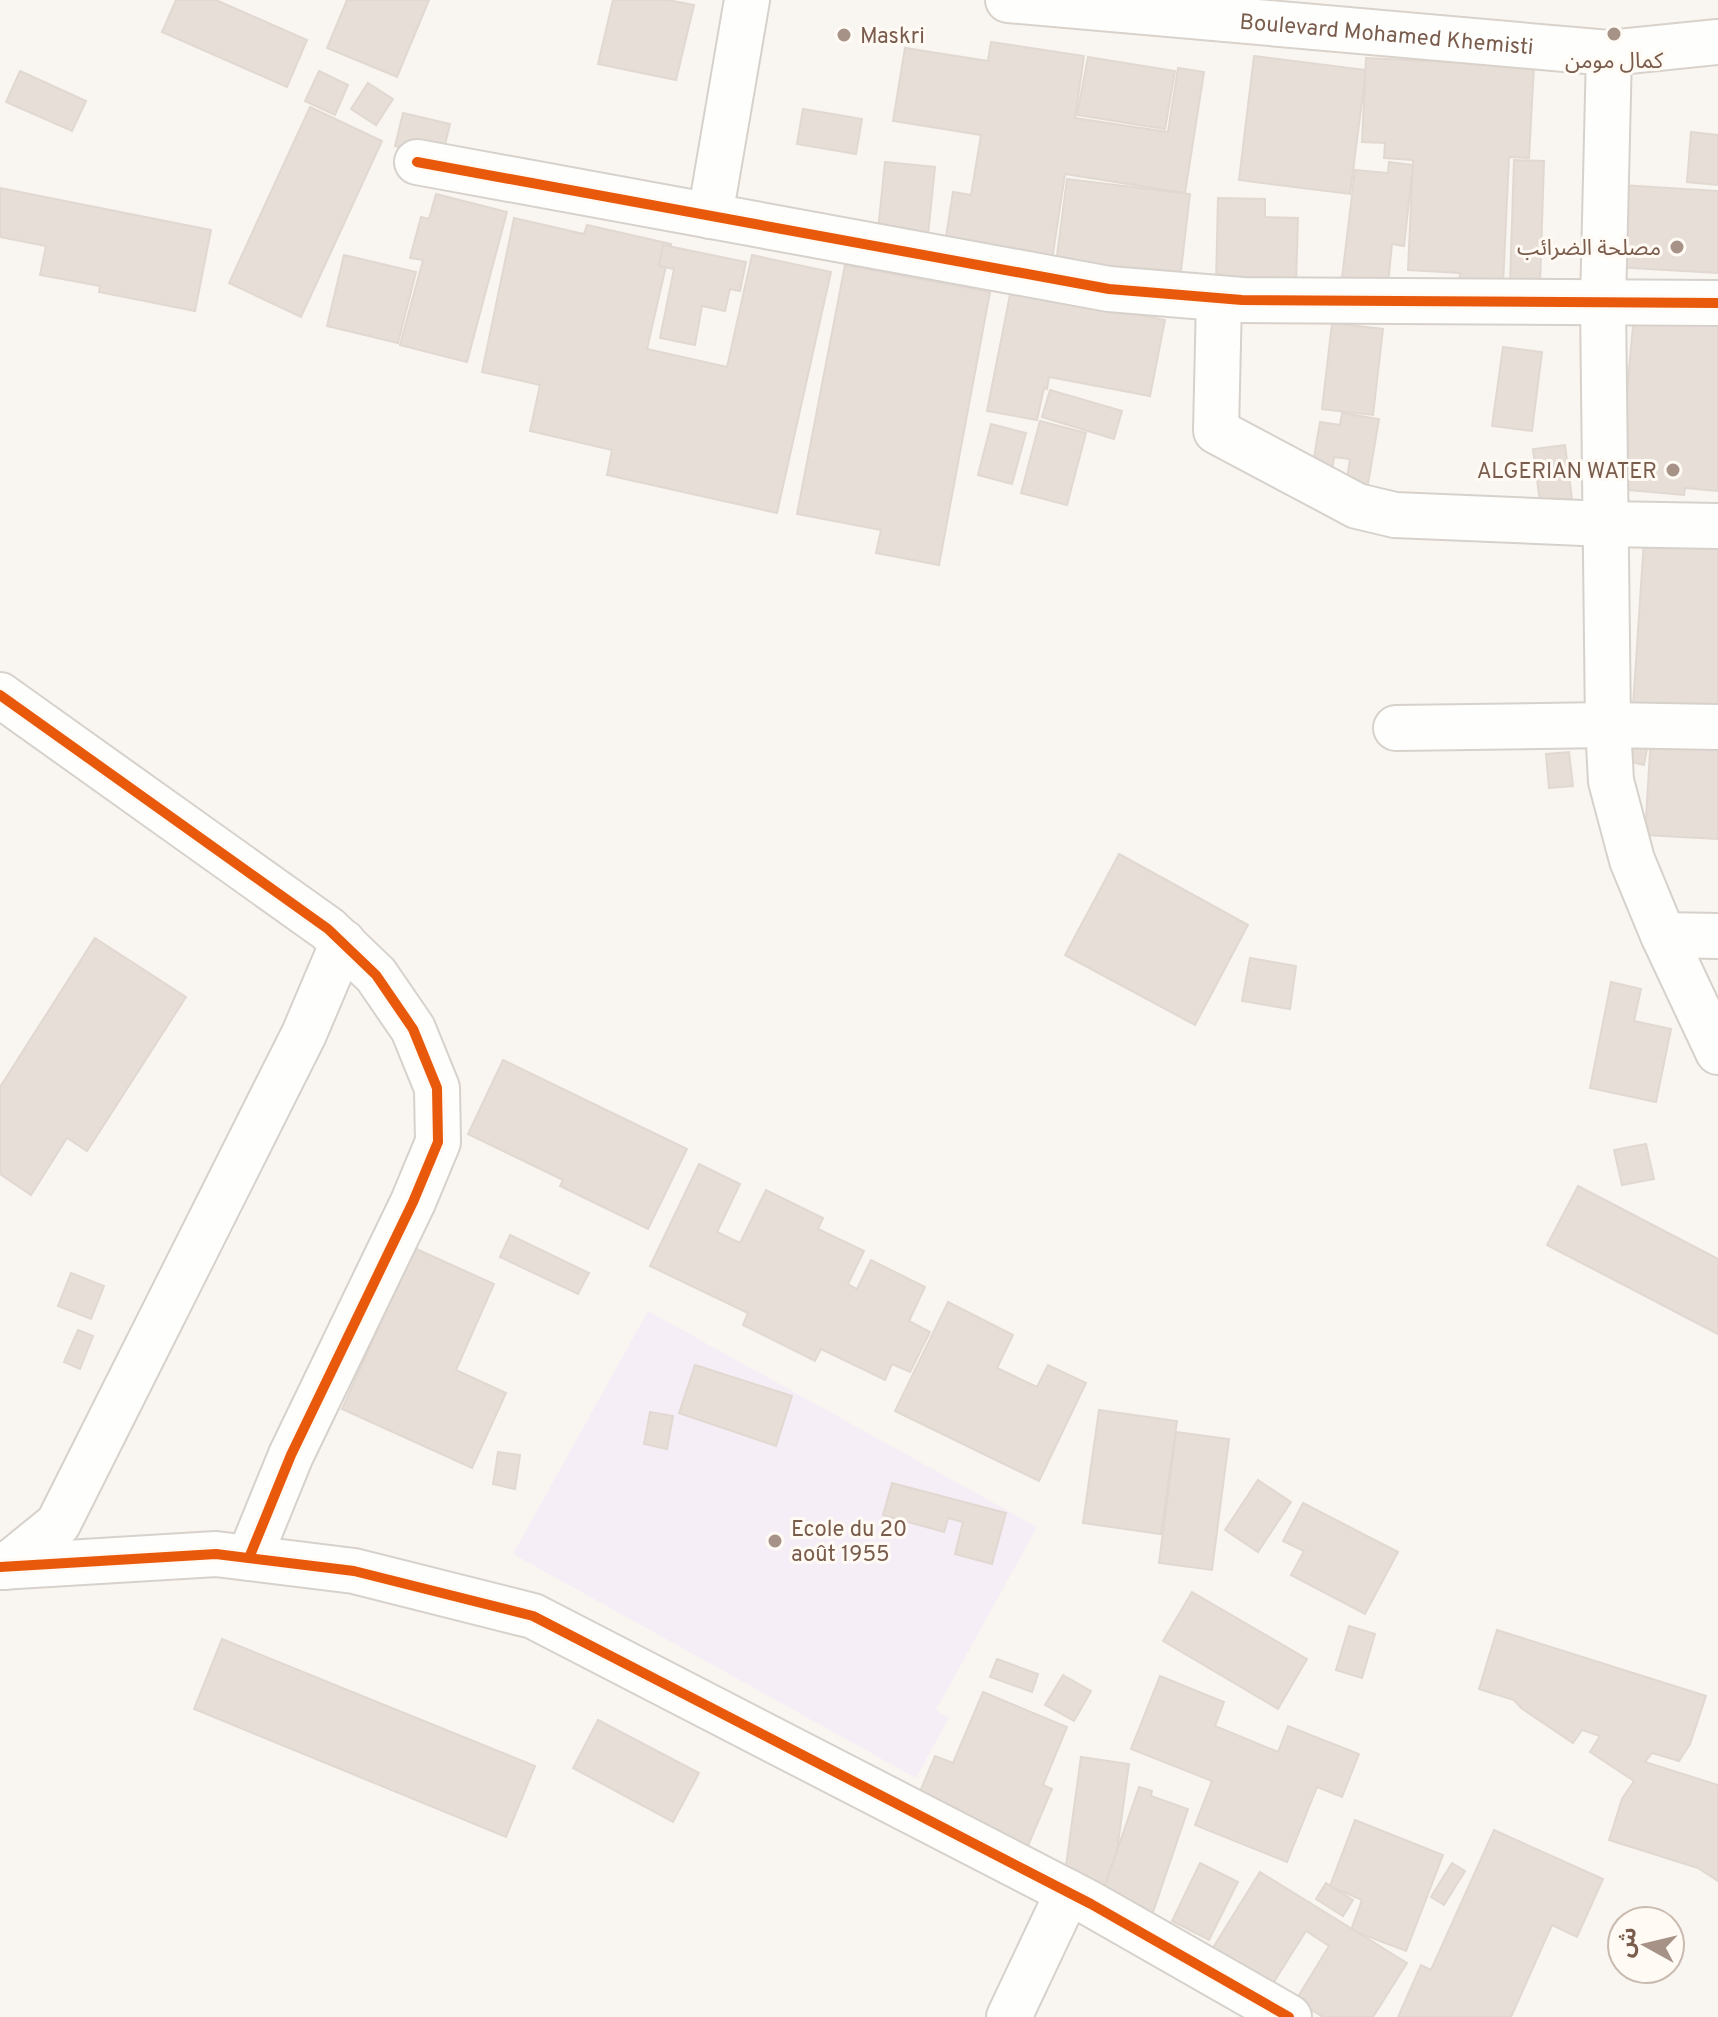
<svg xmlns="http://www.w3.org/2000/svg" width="1718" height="2017" font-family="Overpass,'Noto Sans Arabic',sans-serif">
<rect width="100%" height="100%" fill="#f9f5f0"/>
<path fill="#f6eef6" d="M648 1311 1037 1527 936 1710 949 1718 916 1778 513 1554Z"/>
<g fill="#e6ded7" stroke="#e2d8d2" stroke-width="2">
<path d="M176 0H216L307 40 287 87 162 32Z"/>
<path d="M347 0H429L397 77 327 48Z"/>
<path d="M613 0H668L694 5 676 80 598 64Z"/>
<path d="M991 42 1084 56 1075 118 1168 132 1178 68 1204 72 1185 193 1065 174 1052 260 945 243 953 192 971 195 981 135 893 121 905 48 988 61Z"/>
<path d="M1254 56 1366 70 1350 194 1239 180Z"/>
<path d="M1088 57 1175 71 1165 129 1077 115Z"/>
<path d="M1366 58 1534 66 1529 158 1509 157 1503 285 1459 283 1460 273 1408 270 1413 160 1384 158 1385 143 1362 142Z"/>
<path d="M20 71 86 101 72 131 6 102Z"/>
<path d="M319 71 348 85 335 115 305 101Z"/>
<path d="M368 83 393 99 376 125 351 109Z"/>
<path d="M310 107 382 141 301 317 229 283Z"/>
<path d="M803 109 862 119 856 154 797 144Z"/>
<path d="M403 113 450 124 442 157 395 146Z"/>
<path d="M1691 132 1718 135V185L1687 182Z"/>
<path d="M1514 160 1544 161 1540 285 1510 284Z"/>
<path d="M885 162 935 167 928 235 878 230Z"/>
<path d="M1389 162 1413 165 1404 246 1392 244 1388 284 1342 278 1355 170 1388 173Z"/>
<path d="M1067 179 1190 194 1179 287 1055 271Z"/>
<path d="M1621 185 1718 191V273L1615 267Z"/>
<path d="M0 188 211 230 195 311 99 292 100 286 40 275 46 246 0 237Z"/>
<path d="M436 194 507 212 467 362 400 345 423 260 410 258 421 217 429 219Z"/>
<path d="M1218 198 1265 199V217L1298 218 1296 284 1216 283Z"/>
<path d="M514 218 584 234 587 225 671 244 647 349 727 367 752 255 831 272 777 513 607 475 612 450 530 431 540 385 482 372Z"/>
<path d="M663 245 746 262 740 291 730 289 725 311 702 306 695 345 660 338 674 269 659 266Z"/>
<path d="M344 255 416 272 398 343 327 326Z"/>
<path d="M845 265 990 292 939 565 876 553 881 530 797 514Z"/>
<path d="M1011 290 1165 320 1150 396 1049 377 1047 389 1044 388 1037 420 987 411Z"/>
<path d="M1634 315 1718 323V491L1685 488 1684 495 1618 489Z"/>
<path d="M1332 323 1383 329 1373 415 1322 409Z"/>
<path d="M1503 347 1542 352 1532 431 1492 426Z"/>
<path d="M1050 390 1122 411 1114 439 1042 417Z"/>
<path d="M1342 413 1379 419 1367 490 1346 486 1350 459 1334 457 1331 478 1311 475 1320 422 1340 425Z"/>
<path d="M1040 421 1086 433 1067 505 1021 493Z"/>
<path d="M991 424 1026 433 1012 484 978 475Z"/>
<path d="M1565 445 1572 499 1540 502 1533 449Z"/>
<path d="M1644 540 1718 545V712L1633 706Z"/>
<path d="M1631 734 1649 737 1644 765 1627 761Z"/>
<path d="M1651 735 1718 739V839L1645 835Z"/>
<path d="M1569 752 1573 786 1549 788 1546 754Z"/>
<path d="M1119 854 1248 925 1195 1025 1065 955Z"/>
<path d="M95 938 186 997 87 1151 67 1138 31 1195 0 1174V1087Z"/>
<path d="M1250 958 1296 966 1290 1009 1242 1001Z"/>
<path d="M1611 982 1641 989 1634 1021 1671 1029 1656 1102 1590 1088Z"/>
<path d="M503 1060 687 1149 648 1229 560 1186 563 1180 468 1134Z"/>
<path d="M1646 1144 1654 1179 1622 1185 1614 1150Z"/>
<path d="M699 1164 740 1184 717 1232 740 1243 766 1190 823 1218 818 1229 864 1251 848 1284 857 1289 871 1260 925 1287 909 1321 930 1332 910 1372 892 1364 885 1380 821 1349 815 1361 743 1325 748 1313 650 1266Z"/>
<path d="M1578 1186 1718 1259V1334L1547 1245Z"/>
<path d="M510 1235 589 1273 578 1294 500 1257Z"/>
<path d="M414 1248 494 1284 456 1370 506 1393 472 1468 342 1409Z"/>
<path d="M71 1273 104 1286 91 1319 58 1306Z"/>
<path d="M948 1302 1013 1335 997 1368 1037 1387 1048 1365 1086 1383 1039 1481 895 1411Z"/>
<path d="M78 1330 93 1336 80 1369 64 1362Z"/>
<path d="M695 1365 792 1396 776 1446 679 1413Z"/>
<path d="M1099 1410 1177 1421 1161 1534 1083 1523Z"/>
<path d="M650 1412 673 1416 667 1449 644 1444Z"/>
<path d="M1176 1432 1229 1439 1212 1570 1159 1563Z"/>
<path d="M498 1452 520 1455 515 1489 493 1484Z"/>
<path d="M1258 1480 1291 1502 1258 1552 1225 1530Z"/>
<path d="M892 1483 1006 1513 992 1564 955 1554 963 1522 948 1518 944 1532 883 1515Z"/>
<path d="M1303 1503 1398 1552 1365 1614 1291 1575 1304 1551 1283 1541Z"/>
<path d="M1192 1592 1307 1659 1278 1709 1163 1641Z"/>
<path d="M1349 1626 1375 1634 1362 1678 1336 1670Z"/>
<path d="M1497 1630 1706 1696 1690 1744 1679 1761 1652 1753 1645 1762 1718 1785V1881L1698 1868 1609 1840 1622 1799 1634 1781 1590 1752 1600 1736 1582 1730 1573 1743 1521 1708 1514 1700 1479 1689Z"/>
<path d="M222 1639 535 1766 506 1837 194 1709Z"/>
<path d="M997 1659 1038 1674 1032 1692 990 1677Z"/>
<path d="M1063 1675 1091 1691 1074 1721 1045 1705Z"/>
<path d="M1160 1676 1224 1702 1215 1726 1278 1752 1288 1726 1359 1754 1342 1797 1317 1787 1287 1862 1195 1825 1212 1781 1131 1749Z"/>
<path d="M983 1692 1067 1727 1043 1785 1052 1789 1027 1848 916 1801 935 1756 953 1763Z"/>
<path d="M598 1720 699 1773 673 1822 573 1768Z"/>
<path d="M1081 1757 1129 1764 1112 1887 1064 1880Z"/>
<path d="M1139 1787 1152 1791 1151 1796 1188 1809 1151 1918 1100 1900Z"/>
<path d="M1355 1820 1443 1855 1406 1951 1351 1930 1362 1900 1330 1886Z"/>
<path d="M1494 1830 1603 1879 1577 1937 1552 1925 1511 2017H1398L1421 1965 1431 1970Z"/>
<path d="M1200 1863 1238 1882 1209 1940 1172 1921Z"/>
<path d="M1452 1863 1465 1871 1444 1905 1431 1897Z"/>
<path d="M1260 1872 1407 1963 1373 2017H1323L1296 2000 1329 1946 1306 1931 1270 1988 1211 1951Z"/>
<path d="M1326 1883 1353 1900 1343 1916 1316 1899Z"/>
</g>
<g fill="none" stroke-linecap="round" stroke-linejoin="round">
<defs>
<g id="street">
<path d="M1609 53 1603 303 1608 725 1611 781 1632 860 1663 935 1718 1052"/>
<path d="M417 162 1109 289 1242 300 1718 303"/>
<path d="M710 216 747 0"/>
<path d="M1219 299 1216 431 1357 506 1395 515 1606 524 1718 526"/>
<path d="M0 695 328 929 376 975 413 1029 437 1088 438 1142 413 1202 291 1455 249 1558"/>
<path d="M1396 728 1608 725 1718 727"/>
<path d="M1663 935 1718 936"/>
<path d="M0 1564 5 1567 58 1524 304 1034 343 942"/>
<path d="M0 1567 216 1554 354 1571 533 1616 1091 1904 1289 2017"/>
<path d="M1009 2017 1068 1892"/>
</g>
<g id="secondary">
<path id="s1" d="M1008 0 1609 53 1718 42"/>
</g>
</defs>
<use href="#street" stroke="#d7d1cb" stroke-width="48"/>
<use href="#secondary" stroke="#d9d2cb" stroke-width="48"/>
<use href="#street" stroke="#fefefd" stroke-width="44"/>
<use href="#secondary" stroke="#fefefd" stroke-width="44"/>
<defs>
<g id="cycleway">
<path d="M417 162 1109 289 1242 300 1718 303"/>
<path d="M0 695 328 929 376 975 413 1029 437 1088 438 1142 413 1202 291 1455 249 1558"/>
<path d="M0 1567 216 1554 354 1571 533 1616 1091 1904 1289 2017"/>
</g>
</defs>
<use href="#cycleway" stroke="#fffaf3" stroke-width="15"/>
<use href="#cycleway" stroke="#e8590c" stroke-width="10"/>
</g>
<g fill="#a69286" stroke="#fffaf3" stroke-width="3">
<circle cx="1614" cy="34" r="8"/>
<circle cx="844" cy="35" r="8"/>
<circle cx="1677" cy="247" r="8"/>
<circle cx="1673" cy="470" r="8"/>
<circle cx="775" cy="1541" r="8"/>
</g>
<g text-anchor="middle" stroke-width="6" stroke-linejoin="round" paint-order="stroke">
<g font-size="22" fill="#7a5c4d" stroke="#fffaf3">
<text dy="8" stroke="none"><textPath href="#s1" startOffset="380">Boulevard Mohamed Khemisti</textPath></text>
</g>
<g font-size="22" fill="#7a5c4d" stroke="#fffaf3" text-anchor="start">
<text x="860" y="43">Maskri</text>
<text x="1614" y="68" text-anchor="middle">كمال مومن</text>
<text x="1661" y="255" text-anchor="end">مصلحة الضرائب</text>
<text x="1657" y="478" text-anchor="end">ALGERIAN WATER</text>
<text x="791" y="1536">Ecole du 20<tspan x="791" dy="25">août 1955</tspan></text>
</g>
</g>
<g transform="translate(1646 1945) rotate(278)"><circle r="38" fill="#fffaf3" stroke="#cabbb1" stroke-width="2"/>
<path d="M0-6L14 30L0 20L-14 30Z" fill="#a69286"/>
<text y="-12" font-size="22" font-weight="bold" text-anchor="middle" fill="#7a5c4d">ش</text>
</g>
</svg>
